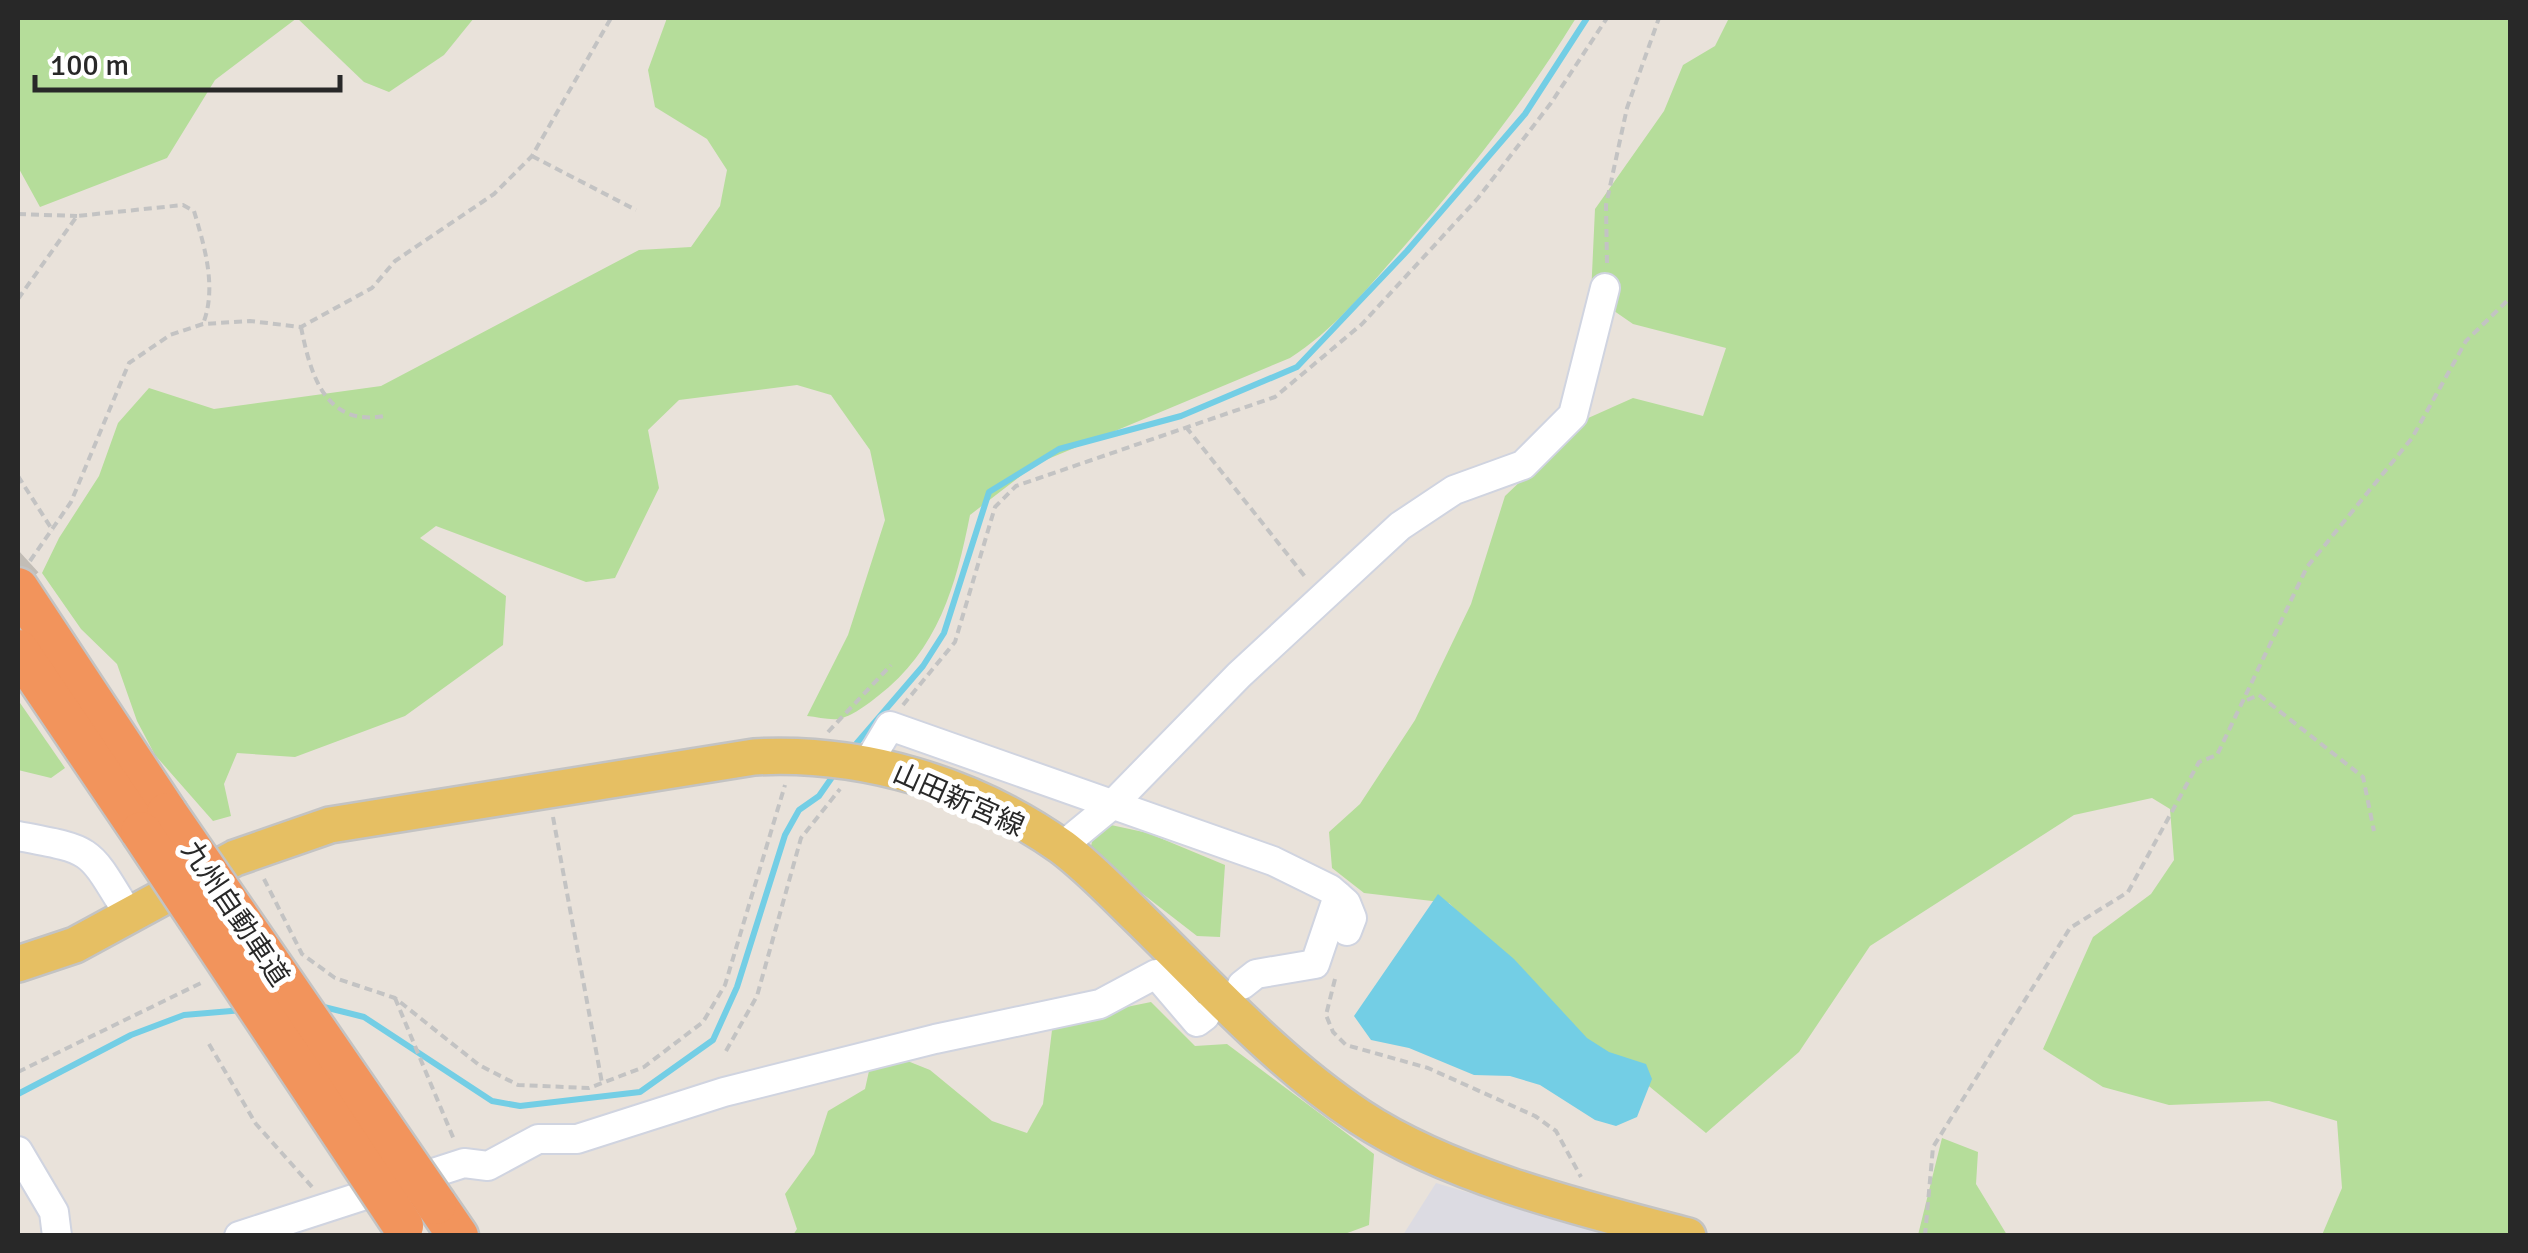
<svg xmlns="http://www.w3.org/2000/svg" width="2528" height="1253" font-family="Signika,'Noto Sans JP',sans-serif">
<rect width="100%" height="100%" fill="#e9e2da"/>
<path fill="#dcdbe2" d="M1436 1183 1613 1235H1403Z"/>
<g fill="#b5dd9a">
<path d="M18 18H297L215 80 167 158 40 207 18 167Z"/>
<path d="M297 18H474L444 55 389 92 364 82Z"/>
<path d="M667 18H1576C1523 104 1466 175 1400 251 1365 291 1334 330 1290 358L1036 464 970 515C956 586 938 650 878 696 868 704 851 717 838 719 829 720 817 717 807 716L848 635 885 520 870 450 831 395 797 385 679 400 648 430 659 488 615 578 586 582 436 526 420 538 506 596 503 645 405 716 295 757 237 753 224 784 231 816 213 821 155 755 137 721 117 664 81 629 42 573 59 538 99 476 118 423 149 388 214 409 381 386 639 250 691 247 720 206 727 170 707 139 655 107 648 70Z"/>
<path d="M1729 18H2510V1235H2322L2342 1188 2337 1121 2269 1101 2169 1105 2103 1087 2043 1049 2093 937 2151 894 2174 860 2170 809 2152 798 2074 815 1870 946 1799 1052 1706 1133 1633 1073 1537 1023 1507 964 1449 903 1364 893 1332 868 1329 832 1360 804 1415 720 1471 604 1505 496 1586 419 1633 398 1703 416 1726 348 1633 324 1591 295 1595 209 1664 111 1683 65 1715 46Z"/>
<path d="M18 700 65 768 51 778 18 770Z"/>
<path d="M1111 825 1148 833 1225 865 1220 937 1197 936 1108 867 1091 846 1095 830Z"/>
<path d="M1151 1002 1195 1046 1227 1044 1374 1154 1369 1225 1342 1235H793L797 1229 785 1194 814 1154 828 1111 865 1089 869 1071 905 1060 930 1070 992 1121 1027 1133 1043 1104 1053 1022Z"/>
<path d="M1942 1138 1978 1152 1976 1184 2007 1235H1918Z"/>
</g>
<path fill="#73cee5" d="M1438 894 1514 959 1587 1038 1609 1052 1646 1064 1652 1079 1637 1117 1616 1126 1595 1120 1540 1085 1510 1076 1474 1075 1409 1048 1371 1040 1354 1016Z"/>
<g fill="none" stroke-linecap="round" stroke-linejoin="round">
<g stroke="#73cee5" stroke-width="6">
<path d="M850 751 923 666 944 633 989 492 1059 449 1181 416 1297 367 1407 251 1525 114 1587 18"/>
<path d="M320 1006 364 1017 492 1101 520 1106 640 1092 713 1040 737 987 785 835 799 810 819 796 835 773"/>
<path d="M18 1094 131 1035 184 1015 243 1010"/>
</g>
<path stroke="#c2bdb6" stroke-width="28" stroke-dasharray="28 14" stroke-linecap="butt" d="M18 572 29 562"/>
<defs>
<g id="minor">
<path d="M869 761 890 726 1273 861 1330 889 1346 903 1352 918 1347 931"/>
<path d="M18 836C96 851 87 847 129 915"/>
<path d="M1061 847 1112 805 1239 675 1400 526 1454 490 1523 465 1573 415 1605 288"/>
<path d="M1242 985 1256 974 1315 964 1338 896"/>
<path d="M18 1151 54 1212 57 1236"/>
<path d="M239 1236 464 1163 488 1166 538 1139H577L724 1092 935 1039 1100 1004 1156 974 1197 1022 1205 1016"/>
</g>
<path id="major" d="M18 964 75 945 235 858 330 825 754 757C862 751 973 784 1062 847 1090 868 1115 895 1140 919 1211 988 1277 1062 1360 1117 1449 1176 1584 1209 1688 1236"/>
<g id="highway">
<path d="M18 588 167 813"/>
<path d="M18 650 141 832"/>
<path d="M436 1204 458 1236"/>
</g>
</defs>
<use href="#minor" stroke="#d0d4e0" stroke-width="32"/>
<use href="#major" stroke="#c3c3c3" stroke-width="40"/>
<use href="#highway" stroke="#c3c3c3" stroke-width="45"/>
<g stroke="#c3c3c3" stroke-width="4" stroke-dasharray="8 5" stroke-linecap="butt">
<path d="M532 156 636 210"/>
<path d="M18 214 77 216"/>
<path d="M1607 263 1606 205 1627 108 1659 18"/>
<path d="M18 299 77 216 183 205 194 211C205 248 217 288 203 324"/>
<path d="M301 327C310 372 324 427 384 416"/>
<path d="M1186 427 1307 579"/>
<path d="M18 476 53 531"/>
<path d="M30 561 71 502 129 363 170 335 203 324 250 321 301 327 372 288 395 261 494 194 532 156 611 18"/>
<path d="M2247 700 2259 695 2363 777 2374 831"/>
<path d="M903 705 955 642 995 507 1016 486 1275 397 1362 324 1478 198 1551 103 1607 18"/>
<path d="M828 732 891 665"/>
<path d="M553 817 602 1083"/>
<path d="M264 879 302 954 335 978 395 998 479 1065 518 1085 589 1088 644 1067 703 1022 725 985 785 785"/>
<path d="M1335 979 1326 1015 1333 1032 1346 1045 1428 1068 1535 1116 1556 1131 1581 1177"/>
<path d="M395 998 455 1142"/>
<path d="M209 1044 256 1124 313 1188"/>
<path d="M726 1051 757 996 801 838 840 789"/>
<path d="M18 1072 203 982"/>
<path d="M1925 1236 1933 1147 2070 928 2128 892 2199 762 2217 755 2307 567 2412 438 2466 341 2510 298"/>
</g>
<use href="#minor" stroke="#fff" stroke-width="28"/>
<use href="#major" stroke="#e6bf63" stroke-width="35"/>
<use href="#highway" stroke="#f2945c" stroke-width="40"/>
<defs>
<g id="highway-bridge">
<path d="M167 813 436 1204"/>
<path d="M141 832 403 1226"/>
</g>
</defs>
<use href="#highway-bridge" stroke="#c3c3c3" stroke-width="45" stroke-linecap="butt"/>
<use href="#highway-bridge" stroke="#f2945c" stroke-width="40"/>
</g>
<g text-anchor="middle" stroke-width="10" stroke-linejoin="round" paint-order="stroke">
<g font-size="28" fill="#282828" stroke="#fff">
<text transform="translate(959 799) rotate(24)" y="10">山田新宮線</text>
<text transform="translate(236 913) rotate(56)" y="10">九州自動車道</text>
</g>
</g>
<rect width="2528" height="1253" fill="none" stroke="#282828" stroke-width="40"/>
<path d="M35 75v15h305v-15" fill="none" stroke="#282828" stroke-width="5"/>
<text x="50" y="75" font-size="30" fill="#282828" stroke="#ffffff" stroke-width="8" paint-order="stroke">100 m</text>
</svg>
